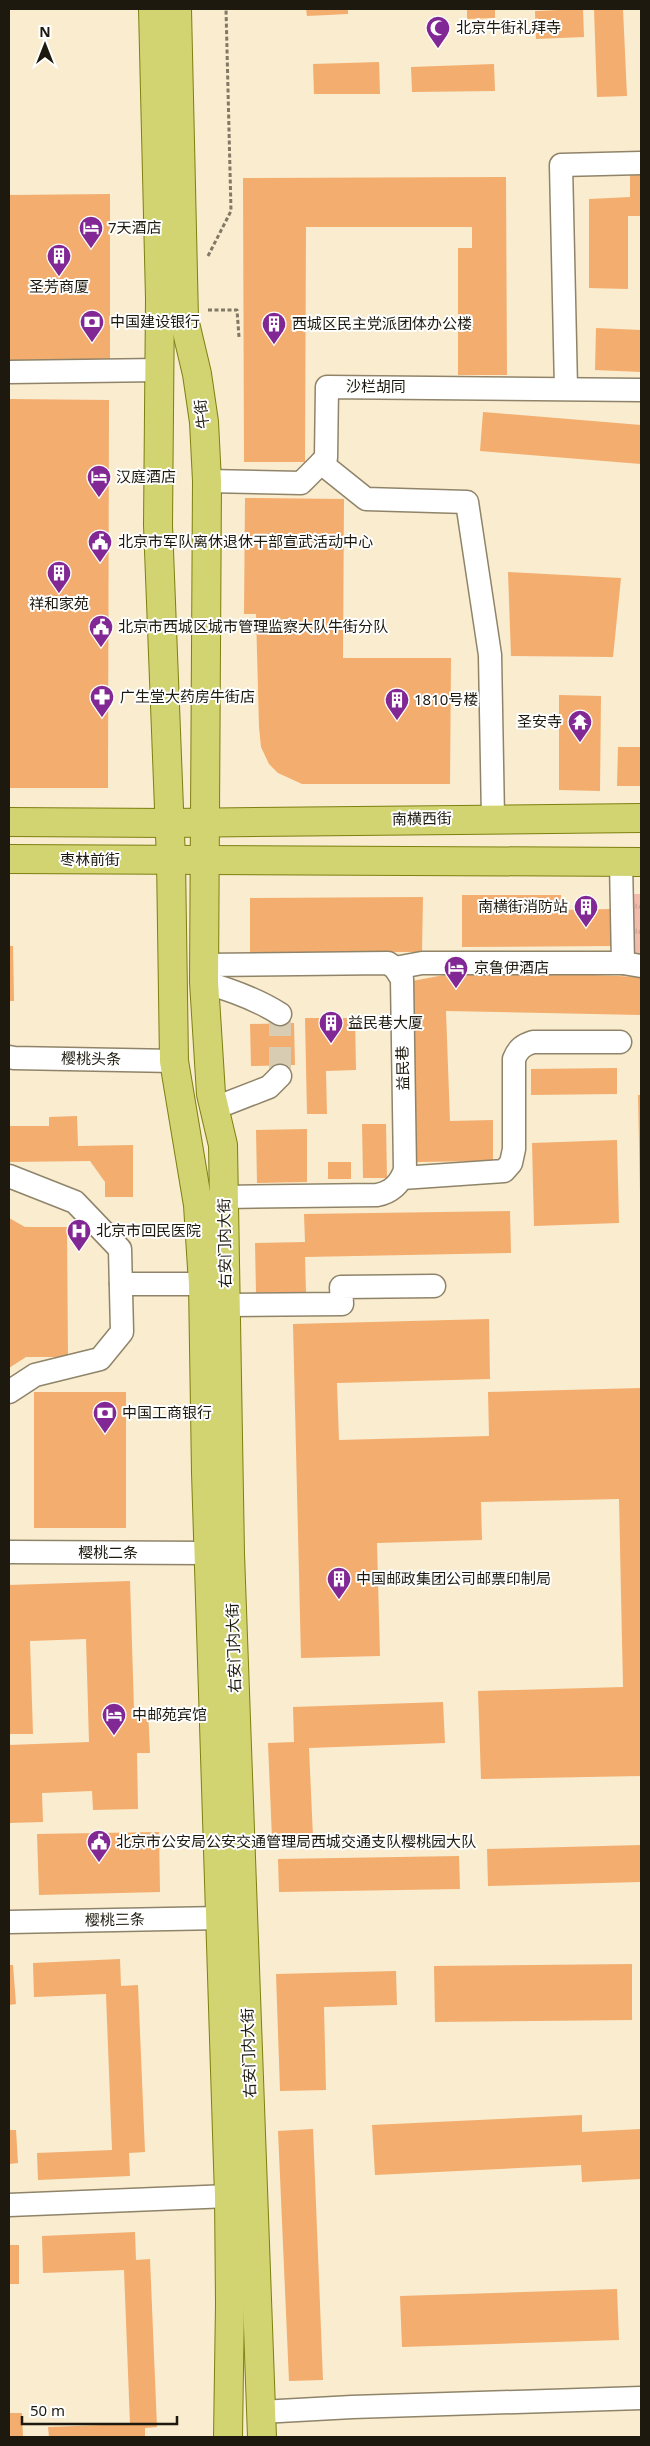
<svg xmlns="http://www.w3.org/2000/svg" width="650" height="2446" font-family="'Noto Sans','Noto Sans SC',sans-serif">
<defs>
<pattern id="park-tufts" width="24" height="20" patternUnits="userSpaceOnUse" patternTransform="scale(1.25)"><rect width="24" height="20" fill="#f3bbac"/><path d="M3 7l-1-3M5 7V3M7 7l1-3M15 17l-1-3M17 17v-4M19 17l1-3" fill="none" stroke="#d0a093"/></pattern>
</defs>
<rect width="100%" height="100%" fill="#f9eccf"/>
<path fill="url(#park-tufts)" d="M631 894H641V954H630Z"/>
<g fill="#f3ad6e">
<path d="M306 9H348V14L307 16Z"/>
<path d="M467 9H495V18L467 19Z"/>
<path d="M583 9 584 37 536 39 535 11Z"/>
<path d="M594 9H623L627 96 597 97Z"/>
<path d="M379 62 380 94H314L313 64Z"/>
<path d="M494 64 495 91 412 92 411 67Z"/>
<path d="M630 175H641V216H628V289L589 288V199L630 197Z"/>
<path d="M506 177 507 375H458V248H472V227H306L305 462H244L243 178Z"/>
<path d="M110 194V360H9V195Z"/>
<path d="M596 328 641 330V372L595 370Z"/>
<path d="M9 399 109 400 108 788H9Z"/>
<path d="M483 412 641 425V464L480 451Z"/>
<path d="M245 498 344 499 343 658H451L450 784H302L278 773 269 764 261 747 259 727 256 614H244Z"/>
<path d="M508 572 621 578 613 657 511 656Z"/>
<path d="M559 695 601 696 600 791 559 790Z"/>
<path d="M618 747H641V786H617Z"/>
<path d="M462 895H561V910L611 909V946L462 947Z"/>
<path d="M423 897 422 952H250V898Z"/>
<path d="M9 946H13L14 1001H9Z"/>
<path d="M472 970 641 977V1015L446 1011 450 1121 493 1120V1161L416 1162 412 981Z"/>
<path d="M305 1018H355L356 1070 326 1071 327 1114H307Z"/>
<path d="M294 1023 295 1065 251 1066 250 1024Z"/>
<path d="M617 1068V1094L531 1095V1069Z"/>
<path d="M638 1095H641V1193H640Z"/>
<path d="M77 1116 78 1146 133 1145V1197H105V1182L90 1161 9 1162V1126H49V1117Z"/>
<path d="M362 1124H386L387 1178H363Z"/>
<path d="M307 1129V1182L257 1183 256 1130Z"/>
<path d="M617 1140 619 1223 534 1226 532 1143Z"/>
<rect x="328" y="1162" width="23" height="17"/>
<path d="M510 1211 511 1253 305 1257 306 1292 256 1293 255 1243 305 1242 304 1214Z"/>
<path d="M9 1218 25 1227H67L68 1357H26L9 1368Z"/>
<path d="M489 1319 490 1379 337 1383 339 1440 489 1436 488 1392 641 1388V1776L481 1779 478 1691 623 1687 619 1499 481 1502 482 1540 377 1543 380 1656 301 1658 293 1324Z"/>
<rect x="34" y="1392" width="92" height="136"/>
<path d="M130 1581 134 1709H148L150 1753H137L138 1809 93 1810 92 1791 42 1793 43 1822 9 1823V1745L89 1742 86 1639 30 1641 33 1734H9V1585Z"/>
<path d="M443 1702 445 1743 309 1748 313 1837 272 1839 268 1743 294 1742 293 1707Z"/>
<path d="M159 1832 160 1892 39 1895 37 1834Z"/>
<path d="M641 1845V1882L488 1886 487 1849Z"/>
<path d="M459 1856 460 1889 279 1892 278 1859Z"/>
<path d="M120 1959 121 1986 138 1985 145 2152 129 2153 130 2176 38 2180 37 2153 112 2150 106 1994 34 1997 33 1963Z"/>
<path d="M632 1964V2020L435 2022 434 1966Z"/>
<path d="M9 1965H13L16 2004 9 2005Z"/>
<path d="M396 1971 397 2005 324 2007 326 2090 280 2091 276 1974Z"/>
<path d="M582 2115V2132L641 2129V2179L582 2182 581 2165 375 2175 372 2125Z"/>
<path d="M313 2129 323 2380 289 2381 278 2131Z"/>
<path d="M9 2130H16L18 2163 9 2164Z"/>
<path d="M135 2232 136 2260 150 2259 157 2427 145 2428V2437H49L48 2427 130 2424 124 2270 43 2273 42 2236Z"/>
<rect x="9" y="2245" width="10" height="39"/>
<path d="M617 2289 619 2340 402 2347 400 2296Z"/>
<path d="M9 2413H22L23 2437H9Z"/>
</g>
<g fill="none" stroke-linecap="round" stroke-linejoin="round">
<path stroke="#d8ccb2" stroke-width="22" stroke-dasharray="22 11" stroke-linecap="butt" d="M280 1014V1076"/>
<defs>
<g id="minor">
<path d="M9 372 160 370"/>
<path d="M566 388 561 165 641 163"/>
<path d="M321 463 366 499 467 502 490 655 493 818"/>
<path d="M207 481 301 483 326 458 327 387 641 390"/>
<path d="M621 862 623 963"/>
<path d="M204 965 388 963 395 968 402 979 405 1170C400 1184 392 1192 377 1195L224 1197"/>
<path d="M395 968 422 963H623L641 966"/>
<path d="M204 982C231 990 257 999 280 1014"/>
<path d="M9 1057 14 1058 174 1061"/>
<path d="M215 1108 269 1087 280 1076"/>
<path d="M9 1176 75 1202 120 1249 122 1332 100 1359 35 1375 9 1392"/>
<path d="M402 1178 504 1171 511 1163 514 1149V1059C518 1049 523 1045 533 1042H620"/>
<path d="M121 1284H203"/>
<path d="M226 1305 342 1304 341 1287 434 1286"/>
<path d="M9 1552 208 1553"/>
<path d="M9 1922 221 1918"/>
<path d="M9 2205 229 2196"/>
<path d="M261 2412 352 2407 641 2398"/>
</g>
<g id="major">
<path d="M153 9 160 299 158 525 171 860 174 1061 198 1205 203 1284 206 1473 229 2196 230 2304 228 2437"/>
<path d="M177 9 184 319 197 374 204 422 207 481 204 982 211 1094 223 1145 230 1554 262 2437"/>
<path d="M9 822 169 823 641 818"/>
<path d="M9 859 641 862"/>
</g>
</defs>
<use href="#minor" stroke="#8f8469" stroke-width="25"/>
<use href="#major" stroke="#7e8011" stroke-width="30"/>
<g stroke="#817966" stroke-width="3" stroke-dasharray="4 2.5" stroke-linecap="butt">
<path d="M208 256 231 211 226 9"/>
<path d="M208 310H237L239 337"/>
</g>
<use href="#minor" stroke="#fff" stroke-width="22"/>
<use href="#major" stroke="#d1d471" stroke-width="28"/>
</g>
<defs>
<symbol id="mosque-pin" viewBox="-11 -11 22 30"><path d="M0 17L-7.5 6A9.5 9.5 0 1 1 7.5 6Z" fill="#822895" stroke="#fff"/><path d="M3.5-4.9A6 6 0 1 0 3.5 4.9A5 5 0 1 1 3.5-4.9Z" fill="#fff"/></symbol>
<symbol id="hotel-pin" viewBox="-11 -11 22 30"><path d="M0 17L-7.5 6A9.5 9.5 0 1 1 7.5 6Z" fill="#822895" stroke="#fff"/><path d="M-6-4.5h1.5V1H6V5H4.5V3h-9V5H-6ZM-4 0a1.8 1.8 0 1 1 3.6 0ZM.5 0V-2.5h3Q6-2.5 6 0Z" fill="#fff"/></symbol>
<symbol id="building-pin" viewBox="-11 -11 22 30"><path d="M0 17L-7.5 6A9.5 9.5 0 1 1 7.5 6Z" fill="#822895" stroke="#fff"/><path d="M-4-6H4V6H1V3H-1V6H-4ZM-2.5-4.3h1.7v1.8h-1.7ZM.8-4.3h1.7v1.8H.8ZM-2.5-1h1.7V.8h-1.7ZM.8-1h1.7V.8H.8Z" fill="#fff"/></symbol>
<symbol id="bank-pin" viewBox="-11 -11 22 30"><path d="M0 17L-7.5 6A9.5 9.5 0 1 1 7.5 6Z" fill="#822895" stroke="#fff"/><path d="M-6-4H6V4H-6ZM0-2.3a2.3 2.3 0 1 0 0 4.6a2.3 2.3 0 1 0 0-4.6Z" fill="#fff"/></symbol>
<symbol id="civic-pin" viewBox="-11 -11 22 30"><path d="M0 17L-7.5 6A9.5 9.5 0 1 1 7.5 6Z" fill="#822895" stroke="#fff"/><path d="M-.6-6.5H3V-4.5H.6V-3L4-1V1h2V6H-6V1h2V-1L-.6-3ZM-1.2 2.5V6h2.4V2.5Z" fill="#fff"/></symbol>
<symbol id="pharmacy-pin" viewBox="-11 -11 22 30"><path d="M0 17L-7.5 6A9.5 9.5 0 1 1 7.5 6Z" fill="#822895" stroke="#fff"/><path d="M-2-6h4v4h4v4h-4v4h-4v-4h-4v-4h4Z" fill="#fff"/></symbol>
<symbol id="temple-pin" viewBox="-11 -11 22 30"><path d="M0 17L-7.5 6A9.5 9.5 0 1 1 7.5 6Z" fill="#822895" stroke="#fff"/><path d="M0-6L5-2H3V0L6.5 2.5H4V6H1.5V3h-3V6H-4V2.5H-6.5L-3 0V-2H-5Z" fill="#fff"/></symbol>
<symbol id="hospital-pin" viewBox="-11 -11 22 30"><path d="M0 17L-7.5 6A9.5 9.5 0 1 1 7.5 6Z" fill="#822895" stroke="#fff"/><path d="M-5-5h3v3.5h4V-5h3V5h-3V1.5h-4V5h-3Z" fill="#fff"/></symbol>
</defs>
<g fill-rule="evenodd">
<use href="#mosque-pin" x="424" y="14" width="28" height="38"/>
<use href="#hotel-pin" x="77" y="214" width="28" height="38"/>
<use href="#building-pin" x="45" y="242" width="28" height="38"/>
<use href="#bank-pin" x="78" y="308" width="28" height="38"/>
<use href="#building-pin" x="260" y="310" width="28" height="38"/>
<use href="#hotel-pin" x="85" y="463" width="28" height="38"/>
<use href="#civic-pin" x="86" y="528" width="28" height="38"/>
<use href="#building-pin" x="45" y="559" width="28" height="38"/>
<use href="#civic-pin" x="87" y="613" width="28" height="38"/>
<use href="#pharmacy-pin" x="88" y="683" width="28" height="38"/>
<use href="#building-pin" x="383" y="686" width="28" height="38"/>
<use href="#temple-pin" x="566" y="708" width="28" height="38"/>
<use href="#building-pin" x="572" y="893" width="28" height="38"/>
<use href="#hotel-pin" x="442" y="954" width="28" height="38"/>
<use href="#building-pin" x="317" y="1009" width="28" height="38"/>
<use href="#hospital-pin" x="65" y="1217" width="28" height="38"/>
<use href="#bank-pin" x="91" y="1399" width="28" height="38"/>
<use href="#building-pin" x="325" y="1565" width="28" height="38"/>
<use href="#hotel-pin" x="100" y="1701" width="28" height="38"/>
<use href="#civic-pin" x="85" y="1828" width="28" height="38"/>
</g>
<g text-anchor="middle" stroke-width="4" stroke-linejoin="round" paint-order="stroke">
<g font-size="15" fill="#1d190e" stroke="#fff" text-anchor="start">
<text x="456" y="33">北京牛街礼拜寺</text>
<text x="108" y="233">7天酒店</text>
<text x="59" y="292" text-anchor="middle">圣芳商厦</text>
<text x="110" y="327">中国建设银行</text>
<text x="292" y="329">西城区民主党派团体办公楼</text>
<text x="116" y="482">汉庭酒店</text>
<text x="118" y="547">北京市军队离休退休干部宣武活动中心</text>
<text x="59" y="609" text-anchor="middle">祥和家苑</text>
<text x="118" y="632">北京市西城区城市管理监察大队牛街分队</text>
<text x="120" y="702">广生堂大药房牛街店</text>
<text x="414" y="705">1810号楼</text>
<text x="562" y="727" text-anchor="end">圣安寺</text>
<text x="568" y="912" text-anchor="end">南横街消防站</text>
<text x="474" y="973">京鲁伊酒店</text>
<text x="348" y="1028">益民巷大厦</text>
<text x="96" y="1236">北京市回民医院</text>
<text x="122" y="1418">中国工商银行</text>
<text x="356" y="1584">中国邮政集团公司邮票印制局</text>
<text x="132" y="1720">中邮苑宾馆</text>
<text x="116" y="1847">北京市公安局公安交通管理局西城交通支队樱桃园大队</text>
</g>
<g font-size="15" fill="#1d190e" stroke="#fff">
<text x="376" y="392">沙栏胡同</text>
<text transform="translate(202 414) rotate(-97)" y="5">牛街</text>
<text transform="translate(422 819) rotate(-1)" y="5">南横西街</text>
<text x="90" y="865">枣林前街</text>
<text transform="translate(91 1059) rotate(1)" y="5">樱桃头条</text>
<text transform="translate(403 1068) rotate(-91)" y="5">益民巷</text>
<text transform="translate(225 1243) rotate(-91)" y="5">右安门内大街</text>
<text x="108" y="1558">樱桃二条</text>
<text transform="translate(234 1648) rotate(-92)" y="5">右安门内大街</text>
<text transform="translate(115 1920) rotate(-1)" y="5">樱桃三条</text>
<text transform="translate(249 2053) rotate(-92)" y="5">右安门内大街</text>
</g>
</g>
<rect width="650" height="2446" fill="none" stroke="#1d190e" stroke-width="20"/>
<g transform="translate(45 45)" stroke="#ffffff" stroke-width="4" paint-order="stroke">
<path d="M0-4L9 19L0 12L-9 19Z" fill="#1d190e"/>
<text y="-8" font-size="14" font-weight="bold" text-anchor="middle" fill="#1d190e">N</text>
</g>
<path d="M22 2416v8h155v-8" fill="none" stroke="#1d190e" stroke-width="2.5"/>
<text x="30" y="2416" font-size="15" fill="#1d190e" stroke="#ffffff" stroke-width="4" paint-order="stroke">50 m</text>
</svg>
